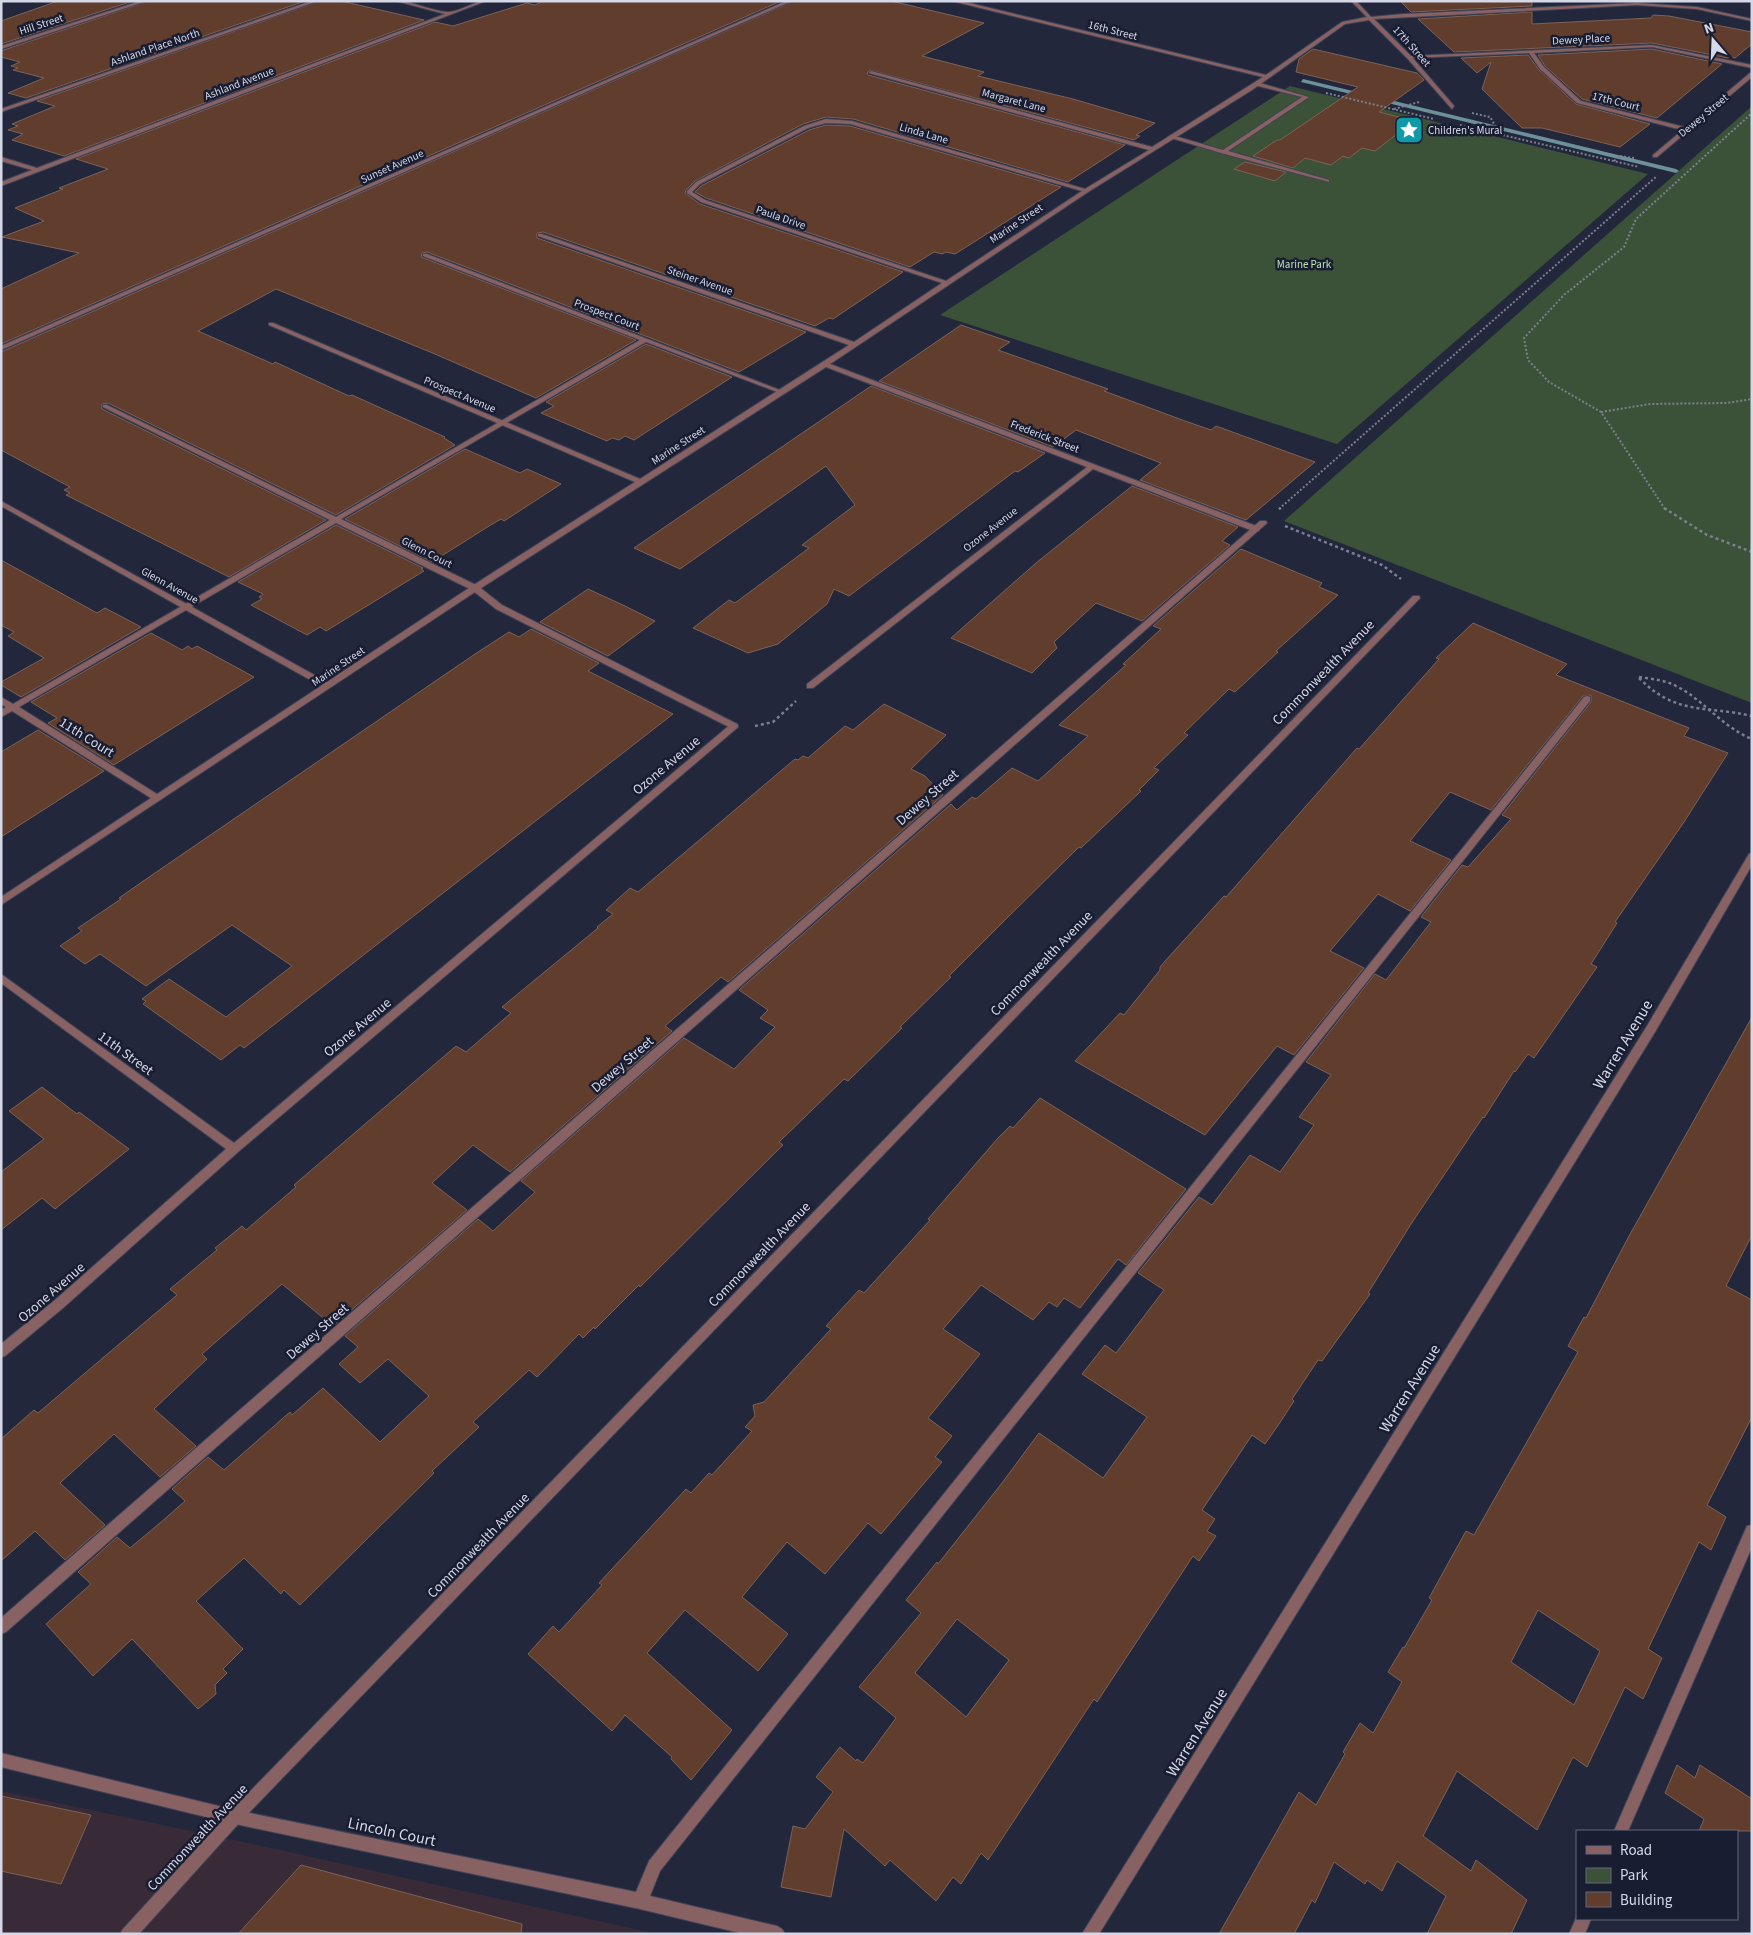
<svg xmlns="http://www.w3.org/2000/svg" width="1753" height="1935" font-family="'Source Sans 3',sans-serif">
<rect width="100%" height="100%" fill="#23273c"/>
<path fill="#392a37" d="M1 1791 285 1851 657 1934H1Z"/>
<g fill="#3c5238">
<path d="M1290 86 1648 174 1337 444 940 315Z"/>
<path d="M1752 106V703L1284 521Z"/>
</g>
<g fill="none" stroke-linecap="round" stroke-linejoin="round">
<path fill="#6d919b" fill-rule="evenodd" d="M1303 79 1676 169 1679 171 1676 173 1301 82Z"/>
</g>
<g fill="#603d2d" stroke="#7c6256" fill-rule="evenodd">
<path d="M58 1H133L1 44V21Z"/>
<path d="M149 1H305L26 98 8 93 44 78 13 70 18 68 11 66 20 62 1 57V51Z"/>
<path d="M320 1H341L424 20 64 156 12 140 23 134 8 130 18 126 12 124 55 106 37 101Z"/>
<path d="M543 1H781L1 344V289L79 253 2 237 44 221 15 208 63 189 59 188 108 169 76 159 435 22 453 26 527 3 535 5Z"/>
<path d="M794 1H891L984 23 922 56 984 72 978 76 1073 99 1155 123 1136 135 1140 136 1134 140 870 70 867 73 868 75 1125 145 1068 182 853 119 826 117 803 124 695 181 686 190 685 193 700 204 903 272 833 319 829 318 815 326 543 232 537 233V238L806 332 739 372 427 252 422 253 421 257 636 340 536 398 435 354 276 289 198 331 273 364 275 362 349 396 352 395 445 437 444 438 455 445 336 515 108 403 102 404V409L326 520 229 577 66 495 70 493 64 490 70 487 1 450V352Z"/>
<path d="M1400 1H1532V6L1411 12Z"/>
<path d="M1532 12V24L1651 18 1653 15 1669 16 1752 32V44L1735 58 1730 57 1728 58 1652 43 1454 52 1418 19Z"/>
<path d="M1313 49 1417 73 1424 80 1379 112 1414 121 1375 151 1362 148 1349 158 1343 156 1331 165 1305 158 1293 168 1253 156 1277 140H1280L1358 87 1296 72 1299 59Z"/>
<path d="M1652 49 1722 64 1657 118 1582 99 1545 66 1538 55Z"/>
<path d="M1528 55 1539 70 1576 104 1650 124 1620 147 1542 128H1522L1482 89 1491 62 1477 73 1461 58Z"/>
<path d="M826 125 850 126 1061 187 955 254 946 252 942 254 934 252 910 267 706 198 695 192 701 186 809 130Z"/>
<path d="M1245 162 1286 172 1275 181 1234 169Z"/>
<path d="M961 325 1010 342 998 350 1108 389 1104 391 1185 421 1211 430 1216 426 1315 462 1246 520 1140 480 1161 463 1076 430 1053 447 879 381Z"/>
<path d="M646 344 732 377 634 440 625 436 619 440 612 438 607 441 541 413 554 406 546 402Z"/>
<path d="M871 386 1045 453 1018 472 1015 471 849 596 834 589 827 604 778 644 748 653 693 628 729 600 735 603 809 548 802 545 855 505 826 466 680 569 634 548Z"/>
<path d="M465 449 520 473 527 469 561 484 504 521 501 519 489 526 432 562 345 519Z"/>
<path d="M1132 486 1238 527 1222 541 1230 545 1142 621 1096 603 1054 642 1057 648 1032 673 951 638 1036 563Z"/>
<path d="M336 525 423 568 421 569 424 571 326 631 320 627 307 635 251 605 262 599 259 597 263 594 238 582Z"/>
<path d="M1241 549 1322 583 1319 587 1338 595 1276 651 1278 652 1235 692 1229 689 1184 733 1188 735 1154 768 1159 770 1139 790 1141 791 1081 848 1079 847 1006 919 949 976 951 977 900 1027 902 1028 848 1081 844 1079 779 1142 783 1145 640 1287 639 1285 595 1329 594 1327 583 1338 579 1334 537 1377 529 1370 473 1422 479 1427 432 1471 434 1473 300 1605 284 1590 281 1594 244 1558 196 1601 243 1649 223 1669 227 1673 215 1685 216 1694 198 1709 132 1639 93 1676 46 1624 91 1584 78 1572 117 1537 130 1548 160 1523 185 1501 172 1489 208 1457 224 1470 290 1412 292 1415 323 1388 380 1442 429 1396 388 1359 360 1383 339 1364 358 1347 345 1336 478 1219 493 1231 535 1192 521 1181 684 1038 734 1069 775 1027 760 1018 768 1010 739 990 951 804 957 810 972 797 976 799 1012 768 1038 781 1088 736 1059 725 1126 665 1123 664 1161 629 1153 626Z"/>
<path d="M1 560 97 613 105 608 141 627 21 697 1 685V682L44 658 8 636 14 632 1 625Z"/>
<path d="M588 589 625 606 655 621 608 656 540 622Z"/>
<path d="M1473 623 1567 664 1556 675 1689 728 1684 736 1728 753 1684 822 1615 922 1617 923 1591 964 1597 967 1534 1058 1528 1054 1515 1072 1514 1071 1484 1118 1483 1117 1411 1224 1368 1293 1370 1294 1322 1361 1318 1360 1292 1399 1294 1401 1277 1427 1265 1444 1252 1435 1202 1510 1215 1519 1207 1531 1216 1536 1199 1561 1193 1556 1097 1702 1094 1699 988 1860 981 1853 961 1884 953 1877 936 1901 890 1860 885 1866 844 1829 831 1897 781 1887 793 1826 805 1829 833 1792 816 1777 840 1747 856 1761 857 1759 863 1763 896 1718 859 1687 921 1613 906 1600 937 1562 938 1564 1002 1483 1039 1433 1103 1478 1147 1417 1082 1374 1105 1345 1116 1353 1164 1290 1138 1273 1199 1197 1212 1205 1250 1155 1280 1172 1314 1125 1299 1117 1331 1075 1306 1062 1375 974 1386 980 1431 922 1421 917 1462 865 1468 867 1511 819 1502 815 1591 702V695L1583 696 1491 810 1450 792 1410 841 1451 860 1410 911 1378 894 1330 951 1364 968 1294 1055 1277 1046 1205 1135 1075 1061 1120 1013 1124 1015 1160 970V967L1166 960 1224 896 1226 897 1357 748 1359 749 1439 659 1436 658ZM957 1619 1009 1660 966 1717 915 1673Z"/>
<path d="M531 629 599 663 588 671 673 714 244 1048 240 1045 221 1060 143 1004 146 1001 142 999 169 979 226 1017 292 966 232 925 146 986 100 954 85 964 60 946 82 931 78 928 121 899 119 898 152 875 475 654 509 632 519 637Z"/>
<path d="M151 633 182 650 188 646 192 649 197 646 254 677 114 765 48 723 57 718 31 702Z"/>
<path d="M884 704 946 735 911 769 925 776 943 795 728 982 721 977 665 1026 672 1031 510 1172 473 1145 432 1183 467 1210 333 1326 282 1284 202 1354 207 1359 154 1409 196 1446 160 1477 114 1434 60 1483 105 1525 65 1560 35 1531 1 1561V1439L34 1410 38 1413 177 1295 170 1289 217 1250 215 1248 242 1226 246 1230 296 1187 294 1185 456 1046 466 1052 511 1013 502 1007 598 928 597 927 613 914 606 910 630 888 638 892 795 759 798 760 803 756 808 758 845 726 853 730Z"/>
<path d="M38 730 104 771 1 837V752Z"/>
<path d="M1752 1017V1235L1726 1286 1752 1300V1417L1707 1505 1726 1517 1711 1550 1699 1542 1648 1649 1662 1658 1643 1699 1625 1687 1587 1767 1573 1757 1537 1830 1457 1771 1423 1836 1471 1871 1476 1860 1527 1900 1511 1934H1427L1446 1896 1397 1861 1382 1891 1367 1880 1365 1884 1334 1862 1315 1903 1312 1900 1294 1934H1219L1299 1792 1316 1805 1345 1754 1343 1752 1360 1723 1373 1733 1402 1682 1388 1672 1403 1647 1404 1648 1432 1600 1429 1598 1466 1531 1474 1535 1578 1352 1568 1346 1584 1317 1586 1318 1629 1236ZM1538 1610 1600 1651 1574 1705 1511 1662Z"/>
<path d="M42 1087 77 1114 79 1112 129 1149 55 1209 42 1198 1 1230V1172L44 1139 9 1111Z"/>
<path d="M1040 1098 1186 1189 1126 1265 1118 1259 1080 1308 1064 1298 1057 1307 1049 1302 1033 1320 981 1285 943 1329 980 1354 928 1418 952 1436 935 1457 942 1462 881 1534 868 1523 825 1574 787 1542 742 1597 788 1634 758 1671 685 1610 647 1653 732 1730 691 1780 671 1759 672 1757 625 1715 612 1731 528 1654 553 1626 559 1632 602 1585 599 1583 686 1489 691 1493 709 1473 712 1475 752 1431 745 1427 755 1416 753 1405 764 1402 831 1329 826 1326 859 1290 864 1293 930 1220 928 1219 998 1138 1010 1126 1013 1128Z"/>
<path d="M1677 1765 1695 1778 1700 1765 1752 1799V1831H1699L1704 1819 1665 1793Z"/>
<path d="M1 1796 91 1815 61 1884 1 1871Z"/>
<path d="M301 1865 522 1924 521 1934H238Z"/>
</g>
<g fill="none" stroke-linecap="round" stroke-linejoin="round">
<defs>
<g id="service">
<path d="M311 1H318L1 112V109Z"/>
<path d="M1652 45 1752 65V68L1652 47 1534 53 1544 67 1581 101 1688 128V130L1686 131 1577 103 1540 69 1529 53 1409 58 1407 57 1409 56Z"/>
<path d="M1256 82 1309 97 1228 151 1329 180V182L1221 153 1168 137 1171 135 1223 150 1302 97 1254 85Z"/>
<path d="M423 254H427L785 392 780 393 646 342 341 519 478 586 502 605 737 724 738 726 737 728H731L496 609 472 590 336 523 19 707 160 796 162 798 160 800H154L12 711 1 717V710L6 707 1 704V697L13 704 330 520 103 407V405H107L336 517 640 340 423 256Z"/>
<path d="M1260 521H1266L1267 523 6 1632 1 1634V1618Z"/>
<path d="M1587 696 1590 697V701L660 1871 650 1896 777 1926 782 1929 785 1934H744L640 1909 235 1824 1 1767V1753L235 1810 636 1892 649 1861 1584 697Z"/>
<path d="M1752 1525V1547L1628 1831H1614L1747 1526Z"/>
<path d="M1577 1916V1919H1591L1585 1934H1569Z"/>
</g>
<g id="minor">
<path d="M140 1H147L1 49V46Z"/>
<path d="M396 1C414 1 430 11 447 12 459 13 473 1 486 1L1 186V182L32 170 1 161V157L37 168 445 14Z"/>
<path d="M786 1H792L1 350V346Z"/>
<path d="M952 1H961L1266 75 1342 22 1367 17 1351 1H1356L1371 17 1403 14 1637 3 1697 7 1752 19V21L1697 9 1637 5 1374 19 1411 56 1454 106 1452 109 1407 58 1369 20 1345 24 1252 90 1088 192 830 364 1259 527V531H1253L1093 469 813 688H807V684L1087 467 826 367 478 590 1 905V897L321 686 1 506V501L327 682 472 586 635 482 269 325V323H273L640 479 849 345 538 236V234H542L854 342 942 283 701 202 687 193V191L696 182 804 126 826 119 852 121 1085 189 1149 150 869 73 871 71 1152 147 1263 77ZM826 123 850 124 1082 191 946 281 705 200 692 192 700 184 808 128Z"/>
<path d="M1750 73H1752V77L1657 157H1653V155Z"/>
<path d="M1413 596H1419L1420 598 240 1822 139 1934H120L123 1929 230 1812Z"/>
<path d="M734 723 737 724 738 726 737 728 238 1152 63 1308 5 1356 1 1357V1344L55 1300 226 1149 1 983V974L234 1143 731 724Z"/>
<path d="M1752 853V865L1655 1032 1099 1934H1082L1647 1026 1749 854Z"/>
</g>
</defs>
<use href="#service" stroke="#3f4357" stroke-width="2"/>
<use href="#minor" stroke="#3f4357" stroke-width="2"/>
<g stroke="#7b7f91" stroke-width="2" stroke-dasharray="2 2" stroke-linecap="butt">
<path d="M1326 93 1434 119"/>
<path d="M1394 109 1419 102"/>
<path d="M1472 113 1490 117 1500 134"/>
<path d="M1460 125 1639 167"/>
<path d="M1614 161 1620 156 1634 158"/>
<path d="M1601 412 1650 404 1727 403 1752 399"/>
<path d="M1279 509 1657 176"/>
<path d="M1665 509 1601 412 1549 382 1528 360 1524 338 1564 295 1624 247 1636 219 1752 113"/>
</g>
<g stroke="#7b7f91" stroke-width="2.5" stroke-dasharray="3 3" stroke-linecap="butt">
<path d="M1664 508 1707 535 1752 552"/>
<path d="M1279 509 1281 508"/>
<path d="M1285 526 1382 565 1401 579"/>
<path d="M1639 677C1652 679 1665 680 1676 686 1704 700 1722 727 1752 739"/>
<path d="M1639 678C1677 716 1704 705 1752 716"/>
<path d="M755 726 773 722 796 701"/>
</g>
<use href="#service" fill="#886163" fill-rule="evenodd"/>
<use href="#minor" fill="#886163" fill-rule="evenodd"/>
</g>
<defs>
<symbol id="sight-square" viewBox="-11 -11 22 22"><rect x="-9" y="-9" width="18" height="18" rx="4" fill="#0f9aa8" stroke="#191d31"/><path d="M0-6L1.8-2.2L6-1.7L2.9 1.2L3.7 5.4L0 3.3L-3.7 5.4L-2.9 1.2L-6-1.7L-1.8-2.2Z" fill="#fff"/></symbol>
</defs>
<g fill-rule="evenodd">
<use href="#sight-square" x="1393" y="114" width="32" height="32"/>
</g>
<g text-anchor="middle" stroke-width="5" stroke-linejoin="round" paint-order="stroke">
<g font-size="11" fill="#d5d8e7" stroke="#191d31">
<text transform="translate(41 24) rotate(-18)" y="4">Hill Street</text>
<text transform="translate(1113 30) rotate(14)" y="4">16th Street</text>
<text transform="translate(1581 39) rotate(-3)" y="4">Dewey Place</text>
<text transform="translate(1412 46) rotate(48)" y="4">17th Street</text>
<text transform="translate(155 47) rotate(-19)" y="4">Ashland Place North</text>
<text transform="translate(239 83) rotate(-21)" y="4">Ashland Avenue</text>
<text transform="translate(1014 100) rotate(15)" y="4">Margaret Lane</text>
<text transform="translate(1616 101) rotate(14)" y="4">17th Court</text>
<text transform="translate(1703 115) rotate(-40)" y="4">Dewey Street</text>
<text transform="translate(924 133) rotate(16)" y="4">Linda Lane</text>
<text transform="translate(392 166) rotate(-24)" y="4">Sunset Avenue</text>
<text transform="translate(781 217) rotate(19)" y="4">Paula Drive</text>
<text transform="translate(1016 223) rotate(-34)" y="4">Marine Street</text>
<text transform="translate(700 280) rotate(19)" y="4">Steiner Avenue</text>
<text transform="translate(607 314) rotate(21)" y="4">Prospect Court</text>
<text transform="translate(460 394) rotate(23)" y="4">Prospect Avenue</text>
<text transform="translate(1045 436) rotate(21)" y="4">Frederick Street</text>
<text transform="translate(678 445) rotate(-33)" y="4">Marine Street</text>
<text transform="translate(990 529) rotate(-38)" y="4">Ozone Avenue</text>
<text transform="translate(427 552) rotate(27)" y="4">Glenn Court</text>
<text transform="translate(170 585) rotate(29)" y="4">Glenn Avenue</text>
<text transform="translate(338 666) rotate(-34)" y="4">Marine Street</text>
</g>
<g font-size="11" fill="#d5d8e7" stroke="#191d31" text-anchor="start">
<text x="1428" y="134">Children's Mural</text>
</g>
<g font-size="11" fill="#b7e3ae" stroke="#191d31">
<text x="1304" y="268">Marine Park</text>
</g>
<g font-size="14" fill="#d5d8e7" stroke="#191d31">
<text transform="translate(1323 672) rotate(-46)" y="5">Commonwealth Avenue</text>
<text transform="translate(87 737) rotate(32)" y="5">11th Court</text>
<text transform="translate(666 765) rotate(-40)" y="5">Ozone Avenue</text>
<text transform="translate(927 797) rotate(-41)" y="5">Dewey Street</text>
<text transform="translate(1041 963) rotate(-46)" y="5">Commonwealth Avenue</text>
<text transform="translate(357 1027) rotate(-40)" y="5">Ozone Avenue</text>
<text transform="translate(126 1053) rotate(36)" y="5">11th Street</text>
<text transform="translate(622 1064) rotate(-41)" y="5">Dewey Street</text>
<text transform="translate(759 1254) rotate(-46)" y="5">Commonwealth Avenue</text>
<text transform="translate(51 1292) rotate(-41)" y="5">Ozone Avenue</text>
<text transform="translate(317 1331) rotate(-41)" y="5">Dewey Street</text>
<text transform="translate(478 1545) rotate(-46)" y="5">Commonwealth Avenue</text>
<text transform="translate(197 1837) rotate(-47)" y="5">Commonwealth Avenue</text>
</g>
<g font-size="16" fill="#d5d8e7" stroke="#191d31">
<text transform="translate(1622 1044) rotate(-59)" y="6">Warren Avenue</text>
<text transform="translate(1409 1388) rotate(-58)" y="6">Warren Avenue</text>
<text transform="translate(1196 1732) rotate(-58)" y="6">Warren Avenue</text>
<text transform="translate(392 1831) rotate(12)" y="6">Lincoln Court</text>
</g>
</g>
<rect width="1753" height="1935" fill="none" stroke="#d5d8e7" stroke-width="5"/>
<rect x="1576" y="1830" width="162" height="90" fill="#191d31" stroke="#64687a"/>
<rect x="1586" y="1846" width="25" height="8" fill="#886163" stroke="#64687a"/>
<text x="1620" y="1855" font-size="15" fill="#d5d8e7">Road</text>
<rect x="1586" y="1868" width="25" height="15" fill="#3c5238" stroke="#64687a"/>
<text x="1620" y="1880" font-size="15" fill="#d5d8e7">Park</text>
<rect x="1586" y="1892" width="25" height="15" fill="#603d2d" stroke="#64687a"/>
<text x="1620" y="1905" font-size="15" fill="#d5d8e7">Building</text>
<g transform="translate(1713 40) rotate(341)" stroke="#191d31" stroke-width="4" paint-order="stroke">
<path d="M0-4L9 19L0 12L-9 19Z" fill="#d5d8e7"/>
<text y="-8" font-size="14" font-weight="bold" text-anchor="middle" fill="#d5d8e7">N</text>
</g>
</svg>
